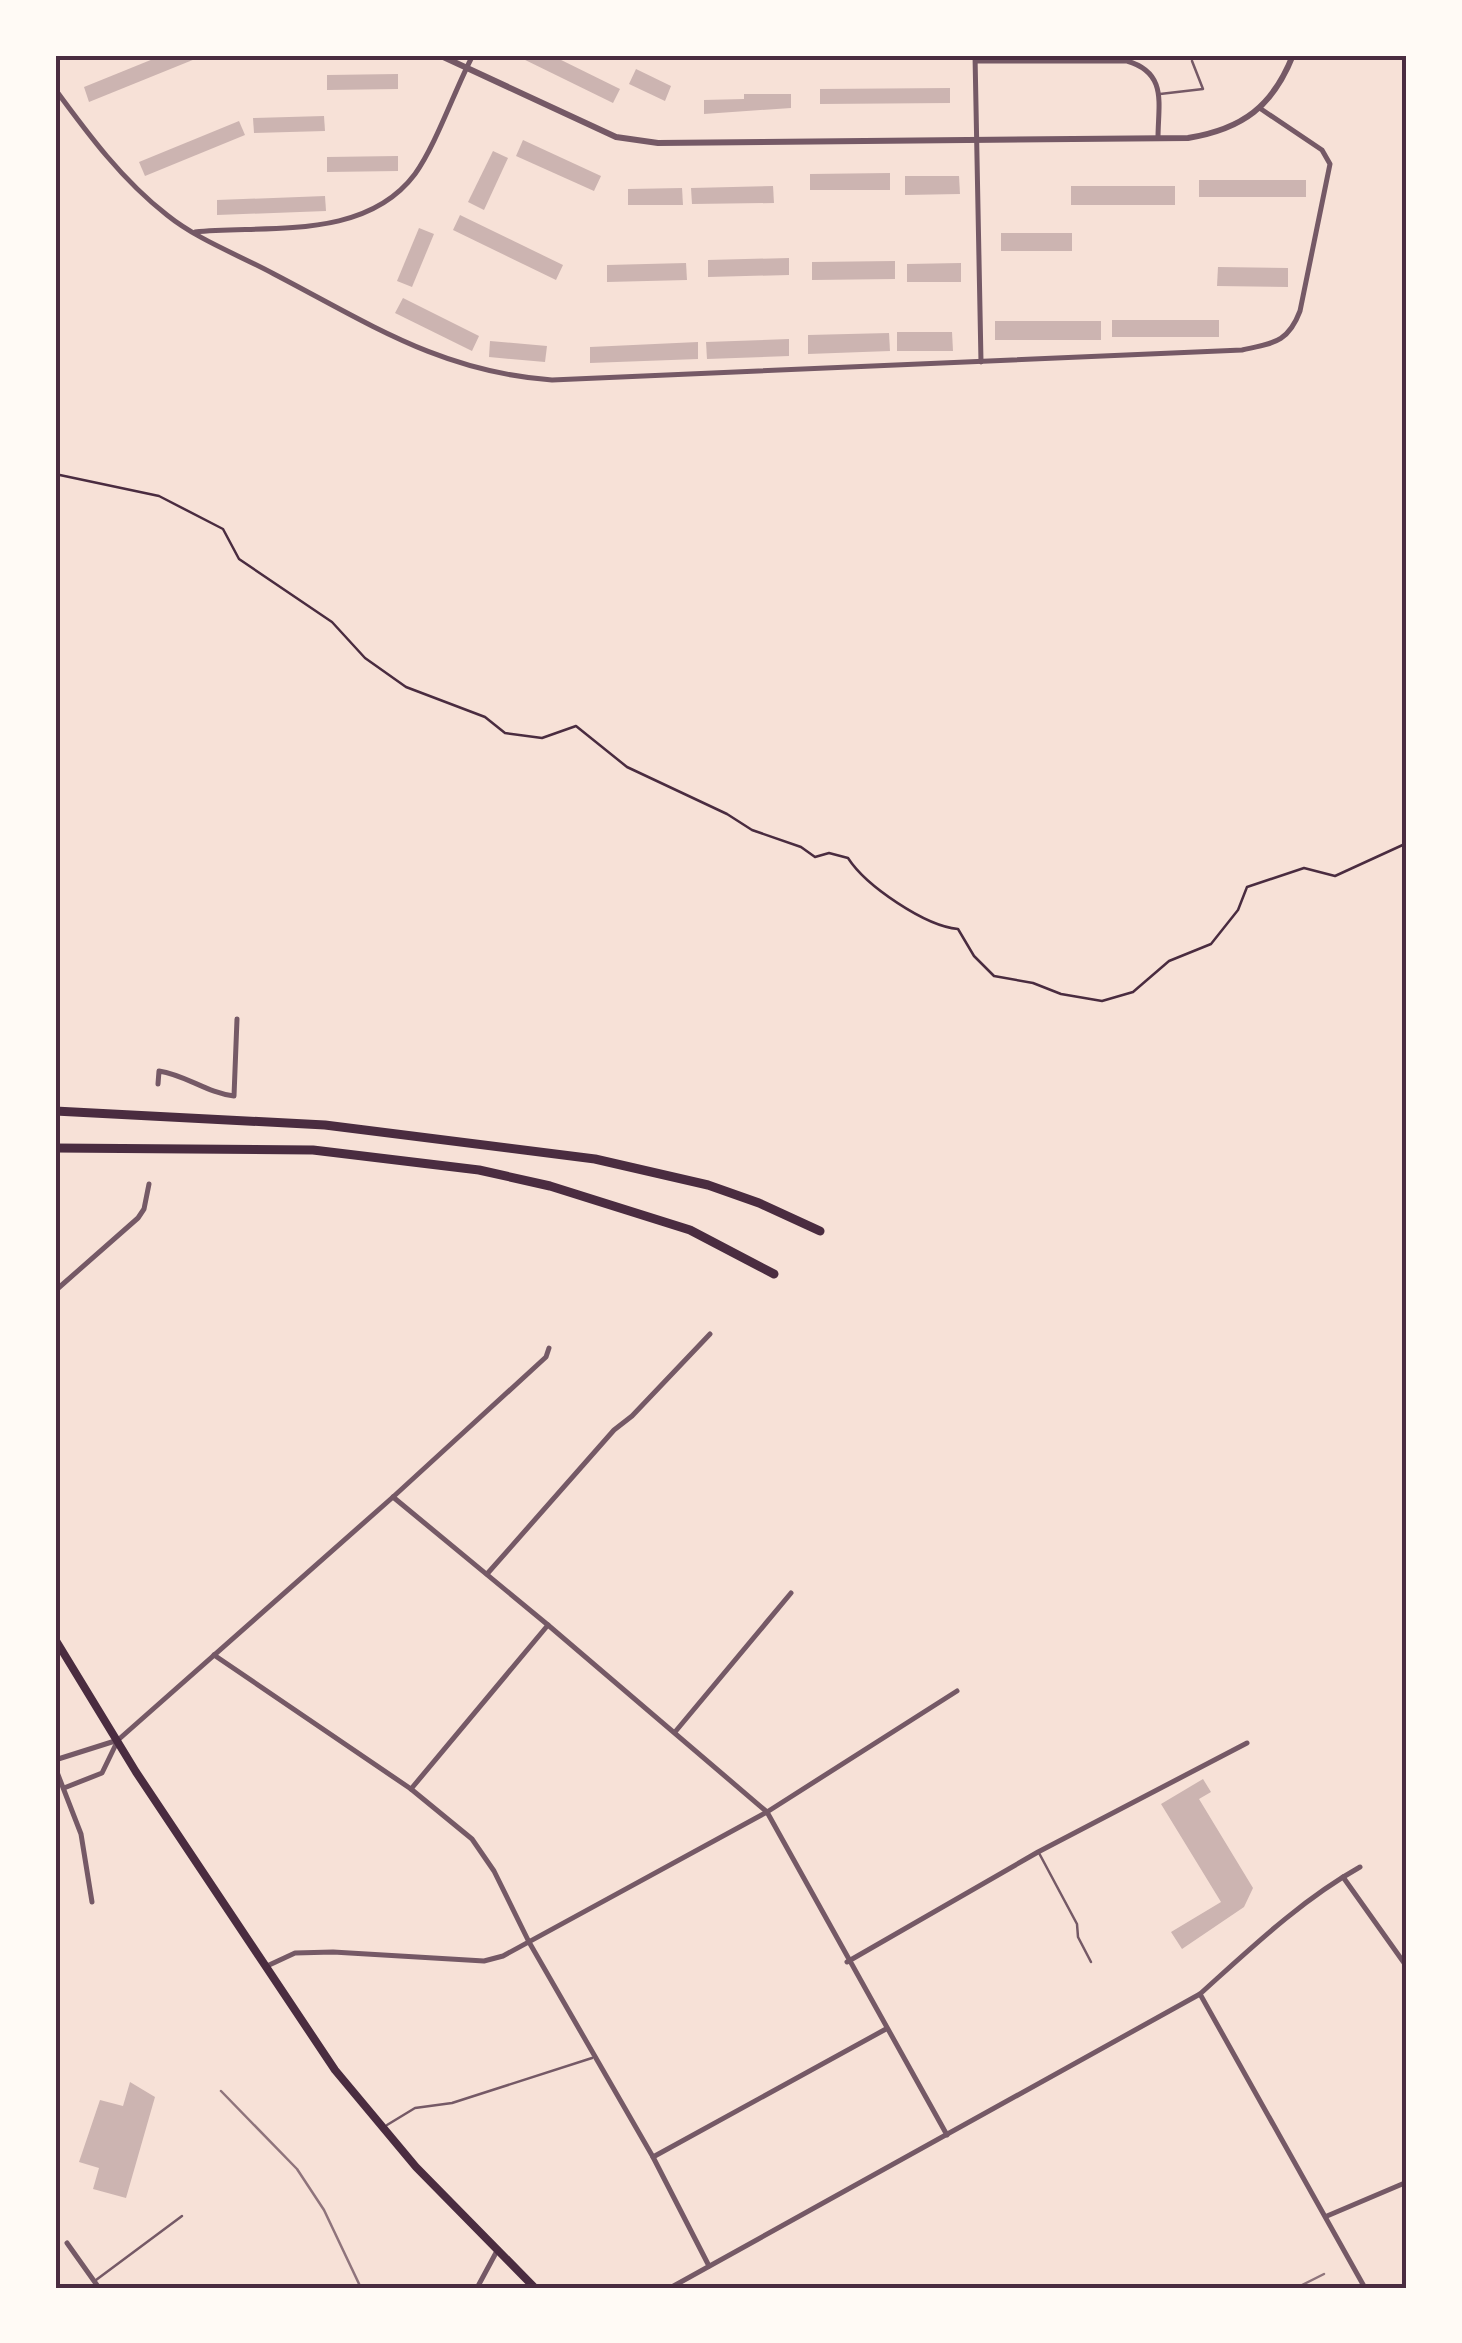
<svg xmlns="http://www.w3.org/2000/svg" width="1462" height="2343" font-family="Lora,serif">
<rect width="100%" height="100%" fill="#f7e1d7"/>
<g fill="#ccb4b1">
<path d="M163 55H205L89 102 84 87Z"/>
<path d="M515 55H551L620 89 613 103Z"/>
<path d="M636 69 671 86 665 101 629 84Z"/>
<path d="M398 74V89L327 90V75Z"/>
<path d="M950 88V103L820 104V89Z"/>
<path d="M744 94H791V108L704 114V100L744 99Z"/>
<path d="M324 116 325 131 254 133 253 118Z"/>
<path d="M239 121 245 135 145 176 139 162Z"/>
<path d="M523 140 601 176 594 191 516 156Z"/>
<path d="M493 151 508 158 484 210 468 202Z"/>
<path d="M398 156V171L327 172V157Z"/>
<path d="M890 173V190H810V174Z"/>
<path d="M905 176H959L960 194 905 195Z"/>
<rect x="1199" y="180" width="107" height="17"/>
<path d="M773 186 774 203 692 204 691 188Z"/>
<rect x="1071" y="186" width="104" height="19"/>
<path d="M682 188 683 205H628V189Z"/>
<path d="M325 196 326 211 217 215V200Z"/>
<path d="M460 215 563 265 556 280 453 230Z"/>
<path d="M419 228 434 234 412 287 397 281Z"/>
<rect x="1001" y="233" width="71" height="18"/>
<path d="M789 258V275L708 277V260Z"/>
<path d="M895 261V279L812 280V262Z"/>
<path d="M686 263 687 280 607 282V265Z"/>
<path d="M961 263V282H907V264Z"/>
<path d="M1218 267 1288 268V287L1217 286Z"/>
<path d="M403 298 479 336 472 351 395 313Z"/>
<rect x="1112" y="320" width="107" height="17"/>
<rect x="995" y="321" width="106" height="19"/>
<path d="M897 332H952L953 351H897Z"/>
<path d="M889 333 890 351 808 354V335Z"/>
<path d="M789 339V356L707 359 706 342Z"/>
<path d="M490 341 547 346 545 362 489 357Z"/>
<path d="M698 342V359L590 363V347Z"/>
<path d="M1203 1779 1211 1792 1199 1799 1253 1888 1244 1907 1182 1949 1171 1932 1221 1902 1161 1804Z"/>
<path d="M130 2082 155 2097 126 2198 93 2189 99 2168 79 2162 100 2100 123 2106Z"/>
</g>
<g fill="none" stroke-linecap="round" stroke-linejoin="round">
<path stroke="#4a2c40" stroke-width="2.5" d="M55 474 159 496 223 529 239 559 332 622 365 658 406 687 485 717 505 733 542 738 576 726 627 767 727 814 752 830 801 847 815 857 829 853 848 858C866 886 925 926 958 929L974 956 994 976 1033 983 1061 994 1102 1001 1133 992 1169 961 1211 944 1238 910 1247 887 1304 868 1335 876 1407 843"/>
<g stroke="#755966" stroke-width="2.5">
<path d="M1160 94 1203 89 1192 61"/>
<path d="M1039 1853 1077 1924 1078 1937 1091 1962"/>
<path d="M387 2125 415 2108 452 2103 592 2058"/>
<path d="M96 2280 182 2216"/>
</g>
<g stroke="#755966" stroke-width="5">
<path d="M975 55 981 362"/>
<path d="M976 61H1127C1168 73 1158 104 1158 138"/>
<path d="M55 89C88 134 122 180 167 215 198 240 239 255 274 274 370 324 441 372 552 380L1242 350C1273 343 1288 343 1300 311L1330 164 1322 150 1261 109"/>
<path d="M195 232C267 225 365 241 415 174 436 145 455 89 473 55"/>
<path d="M158 1084 159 1071C186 1075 207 1093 234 1096L237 1019"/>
<path d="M55 1291 138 1218 144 1209 149 1184"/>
<path d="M393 1497 548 1625 767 1812 947 2135"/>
<path d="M487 1574 614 1430 632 1416 710 1334"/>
<path d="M214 1655 411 1789 472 1839 494 1871 529 1942 653 2157 709 2266"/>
<path d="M675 1732 791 1593"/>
<path d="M55 1760 115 1741"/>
<path d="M55 1767 81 1834 92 1902"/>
<path d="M64 1788 102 1773 118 1740 393 1497 546 1357 549 1348"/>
<path d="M411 1789 548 1625"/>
<path d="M1343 1877 1407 1967"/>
<path d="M847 1962 1038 1852 1247 1743"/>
<path d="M267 1966 295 1953 333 1952 484 1961 503 1956 767 1812 957 1691"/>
<path d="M1200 1994 1365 2288"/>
<path d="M653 2157 886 2029"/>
<path d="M1327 2216 1407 2182"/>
<path d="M67 2243 99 2288"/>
<path d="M477 2288 498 2249"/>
<path d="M670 2288 1200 1994C1250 1949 1301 1900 1360 1867"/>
</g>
<path stroke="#755966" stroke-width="6" d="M439 55 616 137 658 143 1188 138C1243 129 1273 106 1293 55"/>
<path stroke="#4a2c40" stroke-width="8" d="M55 1639 136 1772 335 2070 416 2167 535 2288"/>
<g stroke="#4a2c40" stroke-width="9">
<path d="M55 1111 325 1125 595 1159 708 1185 759 1203 820 1231"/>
<path d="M55 1148 313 1150 479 1170 550 1186 690 1230 774 1274"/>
</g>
<g stroke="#8f747c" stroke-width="2.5">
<path d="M221 2091 297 2169 324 2210 361 2288"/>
<path d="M1296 2288 1324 2274"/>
</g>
</g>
<rect width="1462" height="2343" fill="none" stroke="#fffaf5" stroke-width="115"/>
<rect x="58" y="58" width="1346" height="2228" fill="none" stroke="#4a2c40" stroke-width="4"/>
</svg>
